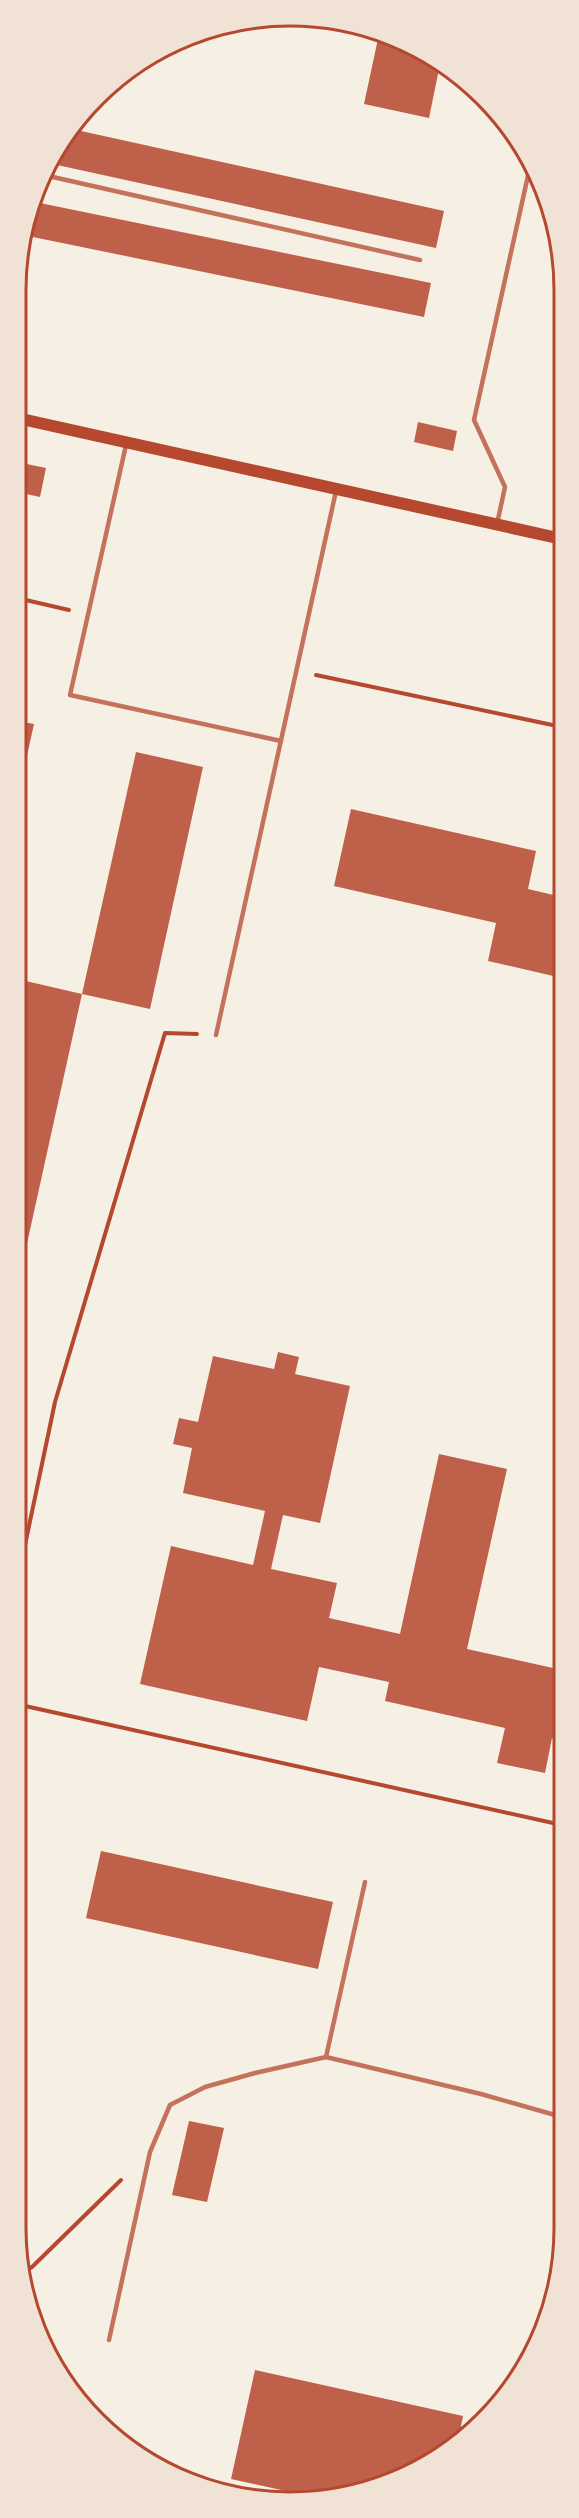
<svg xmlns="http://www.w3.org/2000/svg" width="579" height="2518" font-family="'Fira Sans Condensed',sans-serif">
<rect width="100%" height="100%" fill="#f6efe4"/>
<g fill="#bf614a">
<path d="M379 34 411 43 440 64 429 118 364 104Z"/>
<path d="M72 129 444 211 436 248 48 163 52 152Z"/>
<path d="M35 202 431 283 424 317 23 235Z"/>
<path d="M418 422 457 431 453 451 414 442Z"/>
<path d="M17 462 46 468 40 497 17 492Z"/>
<path d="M17 721 34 724 19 792 17 791Z"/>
<path d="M136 752 203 767 150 1009 82 994Z"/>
<path d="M351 809 536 851 528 889 562 897V978L488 961 496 923 334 886Z"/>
<path d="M17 979 82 994 17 1289H16Z"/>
<path d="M561 1096 562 1097V1121L556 1120Z"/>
<path d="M278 1352 299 1357 295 1374 350 1386 320 1523 283 1515 271 1569 337 1583 329 1618 400 1634 439 1454 507 1469 467 1649 562 1670V1740L552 1738 545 1773 497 1763 505 1728 385 1701 389 1682 319 1667 307 1721 140 1684 171 1546 253 1565 265 1511 183 1493 192 1448 173 1444 179 1418 198 1422 213 1356 274 1369Z"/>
<path d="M101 1851 333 1902 318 1969 86 1918Z"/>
<path d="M189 2121 224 2128 207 2202 172 2195Z"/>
<path d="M15 2122 23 2124 16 2156H15Z"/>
<path d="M255 2370 463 2416 457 2446 377 2489 313 2497 231 2479Z"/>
</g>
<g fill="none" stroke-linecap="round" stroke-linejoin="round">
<g stroke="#b5482f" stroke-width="4">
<path d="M17 598 69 610"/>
<path d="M316 675 562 727"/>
<path d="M16 1588 55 1402 165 1033 197 1034"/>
<path d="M16 1704 562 1825"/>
<path d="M24 2272 32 2267 121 2180"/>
</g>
<g stroke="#c5725c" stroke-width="4.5">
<path d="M44 175 420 260"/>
<path d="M126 445 70 695 281 741"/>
<path d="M497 524 505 487 474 420 531 162"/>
<path d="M216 1035 336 491"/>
<path d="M326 2057 365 1882"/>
<path d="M109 2340 150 2152 170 2105 205 2087 255 2073 326 2057 481 2094 562 2117"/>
</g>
<path stroke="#b5482f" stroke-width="12" d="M17 418 562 539"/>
</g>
<path d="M0 0H579V2518H0ZM290 26H290A264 264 0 0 1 554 290V2228A264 264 0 0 1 290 2492H290A264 264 0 0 1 26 2228V290A264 264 0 0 1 290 26Z" fill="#f1e2d6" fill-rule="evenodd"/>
<path fill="none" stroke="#b5482f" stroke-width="3" d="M290 26H290A264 264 0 0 1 554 290V2228A264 264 0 0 1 290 2492H290A264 264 0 0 1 26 2228V290A264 264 0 0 1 290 26Z"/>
</svg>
